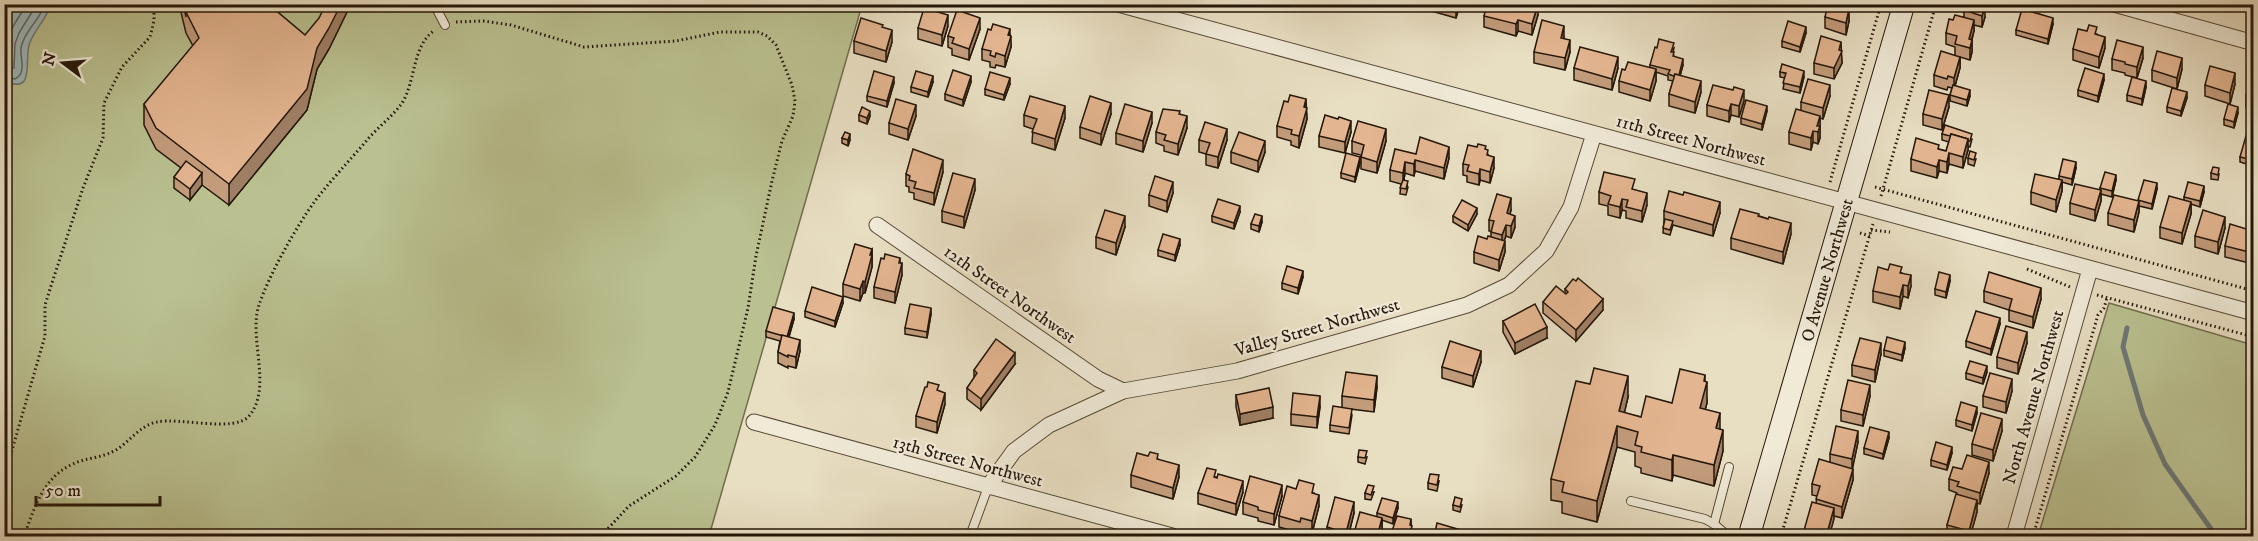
<svg xmlns="http://www.w3.org/2000/svg" width="2258" height="541" font-family="'IM FELL DW Pica',serif">
<rect width="100%" height="100%" fill="#e8dec2"/>
<filter id="stains"><feTurbulence type="fractalNoise" baseFrequency=".00333" numOctaves="4"/><feColorMatrix values="0 0 0 0 .2 0 0 0 0 .09 0 0 0 0 .02 0 0 0 .5 -.17"/></filter>
<radialGradient id="worn" r=".72"><stop offset=".6" stop-color="#630" stop-opacity="0"/><stop offset="1" stop-color="#630" stop-opacity=".3"/></radialGradient>
<g fill="#bac090" stroke="#706c4c" stroke-width="1.5">
<path d="M5 5H862L709 536H5Z"/>
<path d="M2109 303 2253 345V536H2038Z"/>
</g>
<path fill="#9cb9be" stroke="#6c7876" stroke-width="1.5" d="M4 5H51C46 19 36 28 30 42 23 57 37 96 5 81Z"/>
<g fill="none" stroke-linecap="round" stroke-linejoin="round">
<g stroke="#606864" stroke-width="1.5">
<path d="M4 59C6 33 14 25 27 4"/>
<path d="M4 69 14 68 15 44 19 33 37 4"/>
<path d="M4 76 15 79C27 73 20 59 21 48 24 31 40 20 45 4"/>
</g>
<path stroke="#6c7876" stroke-width="5" d="M2127 328 2123 347 2143 415 2165 464 2216 536"/>
<defs>
<g id="lane">
<path d="M434 4 445 25"/>
<path d="M1631 501 1705 519 1714 524 1728 536"/>
<path d="M1714 524 1729 467"/>
<path d="M970 536 988 487"/>
</g>
<g id="street">
<path d="M1118 4 2254 313"/>
<path d="M2114 4 2254 43"/>
<path d="M877 225 1098 379 1123 391"/>
<path d="M754 422 1172 536"/>
<path d="M988 487 1014 451 1049 425 1123 391 1237 371 1467 305 1509 285 1546 251 1571 207 1594 134"/>
<path d="M2014 536 2090 269"/>
</g>
<path id="secondary" d="M1749 536 1904 4"/>
</defs>
<use href="#lane" stroke="#564937" stroke-width="10"/>
<use href="#street" stroke="#564937" stroke-width="17"/>
<use href="#secondary" stroke="#251709" stroke-width="23"/>
<g stroke="#251709" stroke-width="3" stroke-dasharray="1.5 3" stroke-linecap="butt">
<path d="M456 22 483 21 511 25 584 47 676 41 720 32H758L767 36 776 45 792 85 795 101 793 116 782 141 772 181 756 256 748 308 728 392 715 425 695 457 676 476 629 506 601 536"/>
<path d="M1830 182 1881 4"/>
<path d="M1875 187 2254 291"/>
<path d="M1881 196 1936 4"/>
<path d="M1871 230 1890 232"/>
<path d="M1860 233 1870 236"/>
<path d="M2027 269 2070 287"/>
<path d="M2097 295 2254 337"/>
<path d="M4 478 45 336V305L51 286 83 188 103 138 104 103 122 67 150 37 154 21V4"/>
<path d="M24 536C34 509 43 477 73 464 85 458 100 458 112 452 128 445 139 425 157 422 180 417 234 433 249 416 273 388 248 338 259 305 269 275 296 227 315 201 331 180 350 160 368 139 378 127 393 116 402 103 416 81 412 45 435 30"/>
<path d="M1781 536 1873 224"/>
<path d="M2033 536 2098 315 2104 308 2107 298"/>
</g>
<use href="#lane" stroke="#f0ead7" stroke-width="8"/>
<use href="#street" stroke="#f0ead7" stroke-width="15"/>
<use href="#secondary" stroke="#f0ead7" stroke-width="21"/>
</g>
<g fill="#c39c7c" stroke="#251709" stroke-width="1.5">
<path d="M179 4H268L305 35 347 12 329 49 317 69 307 110 229 205 202 185 190 200 174 188V177L181 168 156 149 144 125V104L193 46 186 33Z"/>
<path d="M1395 4H1408L1407 8Z"/>
<path d="M1431 4H1463V6L1460 5 1456 18 1431 11Z"/>
<path d="M1848 4 1849 21 1846 35 1825 28V17Z"/>
<path d="M1956 4H1981L1985 17 1982 27 1974 25V31L1972 40V52L1970 60 1960 57V68L1955 86 1970 96 1967 106 1950 101V95L1952 88 1948 87 1947 90 1934 86V75L1955 55V47L1946 44V33L1953 20 1964 17V12L1956 9Z"/>
<path d="M1538 15 1532 35 1518 31 1516 36 1484 27V16Z"/>
<path d="M2053 24 2048 44 2016 35V30Z"/>
<path d="M948 26 942 46 918 39V28Z"/>
<path d="M980 29 969 60 952 55V49L948 47V36Z"/>
<path d="M1806 33 1800 52 1782 47V41Z"/>
<path d="M2097 34 2105 48 2099 68 2073 60V49Z"/>
<path d="M1010 35 1011 47 1005 67 996 65 995 68 990 67V62L982 60V49Z"/>
<path d="M1564 37V39L1570 52 1565 70 1534 63V52Z"/>
<path d="M854 41 892 42 886 62 854 53Z"/>
<path d="M1674 48 1673 52 1674 57 1683 65 1680 76 1701 92 1695 113 1669 106V94L1673 81 1668 80V76L1656 72V81L1650 101 1619 92V81L1650 68V65Z"/>
<path d="M1841 51 1842 63 1834 79 1814 74V63Z"/>
<path d="M2143 58 2137 78 2125 75V73L2112 70V59Z"/>
<path d="M1574 68H1618L1612 90 1574 80Z"/>
<path d="M2182 69 2177 89 2152 81V70Z"/>
<path d="M1780 72 1804 77 1800 93 1783 89 1785 78 1780 77Z"/>
<path d="M2253 78V109L2246 107V96Z"/>
<path d="M2104 80 2098 102 2078 96V90Z"/>
<path d="M933 82 928 97 911 92V87Z"/>
<path d="M971 82 963 106 945 100V94Z"/>
<path d="M894 83 887 107 867 101V96Z"/>
<path d="M1010 84 1004 100 985 95V89Z"/>
<path d="M2235 84 2230 104 2205 96V85Z"/>
<path d="M2146 87 2142 105 2127 101V95Z"/>
<path d="M1830 96 1823 119 1820 118V138L1818 144 1813 142 1811 150 1789 144V132L1801 110V102Z"/>
<path d="M2187 98 2181 116 2167 112V107Z"/>
<path d="M1744 101 1739 117 1731 115 1729 122 1707 116V105Z"/>
<path d="M1949 107 1942 130 1923 125V114Z"/>
<path d="M1306 108 1307 119 1299 148 1291 145V141L1277 137V126Z"/>
<path d="M1767 111 1762 130 1741 124V118Z"/>
<path d="M2238 113 2234 128 2224 125V119Z"/>
<path d="M1111 114 1101 145 1080 138V127Z"/>
<path d="M1180 114 1187 128 1178 155 1164 151V146L1156 143V132Z"/>
<path d="M859 115 870 116 867 124 859 121Z"/>
<path d="M1024 115 1065 118 1055 150 1032 143 1033 129 1024 126Z"/>
<path d="M916 116 908 140 889 134V123Z"/>
<path d="M1152 123 1143 152 1116 144V133Z"/>
<path d="M1351 132 1345 153 1319 147V136Z"/>
<path d="M1942 134 1972 139 1970 147 1968 146V150L1963 168 1949 164 1947 173 1939 171 1937 178 1911 171V159L1939 149 1946 151 1949 142 1942 140Z"/>
<path d="M842 138 850 140 848 146 842 143Z"/>
<path d="M2253 138V166L2240 162V157Z"/>
<path d="M1199 140H1227L1218 168 1206 165V154L1199 152Z"/>
<path d="M1352 141H1386L1377 173 1361 169V155L1352 153Z"/>
<path d="M1486 150 1494 168 1490 183 1480 180 1479 185 1467 182V176L1463 175V164Z"/>
<path d="M1231 152H1265L1258 172 1231 163Z"/>
<path d="M1416 154 1449 158 1444 179 1415 171 1414 176 1405 173 1404 180 1408 187 1406 195 1400 194 1401 184 1390 181V170Z"/>
<path d="M1968 158 1976 159 1974 166 1968 164Z"/>
<path d="M1360 163 1355 182 1341 178V173Z"/>
<path d="M2076 168 2072 185 2062 182V191L2056 212 2031 204V192L2059 179V176Z"/>
<path d="M943 172 934 205 914 199V193L909 192V187L906 186V174Z"/>
<path d="M2211 173 2219 174 2218 180 2211 179Z"/>
<path d="M2116 180 2112 197 2101 194V201L2095 221 2070 214V203L2100 190V188Z"/>
<path d="M2157 189 2152 209 2139 206V212L2134 232 2108 225V213L2138 201Z"/>
<path d="M975 190 964 228 942 222V211Z"/>
<path d="M1635 190 1647 205 1642 222 1626 218V211L1622 210 1620 218 1608 215V206L1599 204V192Z"/>
<path d="M2204 192 2200 207 2191 204V214L2182 244 2160 238V227L2184 201V197Z"/>
<path d="M1173 193 1167 212 1149 206V195Z"/>
<path d="M1511 210 1510 214 1515 227 1511 238 1506 236 1504 240 1505 252 1499 271 1474 263V252L1487 239 1491 237V231H1489V220Z"/>
<path d="M1664 211 1720 213 1713 236 1673 225 1670 235 1663 233 1664 222Z"/>
<path d="M1240 212 1234 229 1212 222V216Z"/>
<path d="M1477 214 1468 231 1453 222V216Z"/>
<path d="M1759 216 1768 219 1791 234 1783 264 1731 249V238Z"/>
<path d="M1262 222 1259 232 1251 229V224Z"/>
<path d="M1125 227 1116 255 1096 248V237Z"/>
<path d="M2225 228 2218 254 2195 247V236Z"/>
<path d="M2253 231V264L2225 257V246Z"/>
<path d="M1180 245 1175 261 1158 256V250Z"/>
<path d="M872 249V267L865 293H863L860 301 843 296V284Z"/>
<path d="M900 263 902 275 895 303 874 298V287Z"/>
<path d="M1888 270 1902 273 1911 286 1908 298 1903 296 1900 309 1873 302V291Z"/>
<path d="M1303 277 1298 294 1282 289V283Z"/>
<path d="M1950 281 1946 298 1935 295V289Z"/>
<path d="M1565 289 1603 310 1576 341 1543 313V302L1565 293Z"/>
<path d="M1984 291 2041 299 2033 328 2009 321V310L1984 302Z"/>
<path d="M843 303 835 327 805 317V311Z"/>
<path d="M931 314 927 338 905 334V328Z"/>
<path d="M794 319 789 337 800 351 796 368 788 366V368L778 363V352L780 341 766 337V331Z"/>
<path d="M1503 321 1547 338 1515 354 1503 332Z"/>
<path d="M2000 324 1991 355 1966 347V341Z"/>
<path d="M2027 343 2018 374 1997 368V357Z"/>
<path d="M1905 348 1902 361 1884 356V350Z"/>
<path d="M1881 354 1875 382 1852 376V365Z"/>
<path d="M1481 362 1473 387 1442 378V367Z"/>
<path d="M1015 364 981 410 967 399V388L974 378V370Z"/>
<path d="M1987 372 1983 384 1966 379V373Z"/>
<path d="M1705 382 1707 403 1705 410 1720 429 1723 451 1714 486 1673 475 1672 481 1641 473V468L1635 466V452L1617 447 1597 522 1562 513V502L1551 500V479L1628 397 1624 413 1641 417 1672 403Z"/>
<path d="M1377 387 1374 412 1350 409 1352 415 1349 434 1330 431V425L1342 408V396Z"/>
<path d="M939 391 945 404 937 433 916 427V416Z"/>
<path d="M2012 391 2006 413 1983 407V396Z"/>
<path d="M1236 395 1273 418 1240 425 1236 407Z"/>
<path d="M1870 396 1863 426 1841 421V410Z"/>
<path d="M1320 407 1317 428 1291 425V414Z"/>
<path d="M1977 413 1972 431 1956 426V420Z"/>
<path d="M2002 431 1993 461 1972 455V444Z"/>
<path d="M1889 438 1883 459 1864 454V448Z"/>
<path d="M1858 442 1852 469 1853 480 1842 518 1834 516 1829 537H1803V534L1816 503 1817 496 1812 495V484L1830 462V454Z"/>
<path d="M1952 453 1947 470 1931 466V460Z"/>
<path d="M1358 457H1367L1365 464 1358 462Z"/>
<path d="M1158 459 1179 477 1173 499 1131 487V475Z"/>
<path d="M1962 469 1989 473 1980 504 1977 503V512L1970 537 1947 536V525L1957 495V493L1949 490V479Z"/>
<path d="M1216 477 1243 492 1236 515 1198 504V493Z"/>
<path d="M1439 481 1437 491 1428 489V483Z"/>
<path d="M1374 492 1371 500 1365 499V493Z"/>
<path d="M1314 493 1319 506 1312 533 1301 530 1300 533 1279 527V516Z"/>
<path d="M1282 496 1274 525 1258 521V518L1243 514V502Z"/>
<path d="M1453 505H1462L1460 512 1453 510Z"/>
<path d="M1398 508 1393 524 1382 520V529L1380 537H1354V533L1377 517V513Z"/>
<path d="M1354 513 1348 537H1327V527Z"/>
</g>
<g fill="#9f7f65" stroke="#251709" stroke-width="1.5">
<path d="M341 4H349L347 12 329 49 317 69 307 110 229 205V184Z"/>
<path d="M1457 4H1460L1456 18V7Z"/>
<path d="M1538 4V15L1532 35V24Z"/>
<path d="M1985 5V17L1982 27V16Z"/>
<path d="M1849 9V21L1846 35V23Z"/>
<path d="M948 15V26L942 46V35Z"/>
<path d="M980 18V29L969 60V49Z"/>
<path d="M2053 18V24L2048 44V39Z"/>
<path d="M1518 20V31L1516 36V24Z"/>
<path d="M1974 20V31L1969 48V39Z"/>
<path d="M1564 26V37L1561 49V38Z"/>
<path d="M1806 27V33L1800 52V47Z"/>
<path d="M1010 29V40L1011 36V47L1005 67V56Z"/>
<path d="M892 30V42L886 62V51Z"/>
<path d="M2105 37V48L2099 68V57Z"/>
<path d="M1570 40V52L1565 70V58Z"/>
<path d="M1972 40V52L1970 60V48Z"/>
<path d="M1841 42 1842 63 1834 79V68Z"/>
<path d="M2143 47V58L2137 78V67Z"/>
<path d="M1618 57V68L1612 90V79Z"/>
<path d="M1960 57V68L1954 89V78Z"/>
<path d="M2182 58V69L2177 89V78Z"/>
<path d="M1683 59V65L1678 83V77Z"/>
<path d="M1656 69V81L1650 101V90Z"/>
<path d="M1804 71V77L1800 93V87Z"/>
<path d="M2235 73V84L2230 104V93Z"/>
<path d="M2104 74V80L2098 102V96Z"/>
<path d="M933 76V82L928 97V92Z"/>
<path d="M971 76V82L963 106V100Z"/>
<path d="M894 77V83L887 107V101Z"/>
<path d="M1010 78V84L1004 100V95Z"/>
<path d="M1701 81V92L1695 113V102Z"/>
<path d="M2146 81V87L2142 105V99Z"/>
<path d="M1830 85V96L1823 119V108Z"/>
<path d="M1744 90V101L1739 117V106Z"/>
<path d="M1970 90V96L1967 106V100Z"/>
<path d="M2187 92V98L2181 116V111Z"/>
<path d="M1949 95V107L1942 130V119Z"/>
<path d="M1306 99 1307 119 1299 148V136Z"/>
<path d="M1111 103V114L1101 145V134Z"/>
<path d="M1731 104V115L1729 122V111Z"/>
<path d="M916 105V116L908 140V129Z"/>
<path d="M1065 106V118L1055 150V139Z"/>
<path d="M1767 106V111L1762 130V124Z"/>
<path d="M2238 107V113L2234 128V122Z"/>
<path d="M870 111V116L867 124V118Z"/>
<path d="M1152 112V123L1143 152V141Z"/>
<path d="M1187 116V128L1178 155V144Z"/>
<path d="M1820 116V138L1818 144V132L1817 126Z"/>
<path d="M1351 121V132L1345 153V142Z"/>
<path d="M1227 129V140L1218 168V157Z"/>
<path d="M1386 129V141L1377 173V162Z"/>
<path d="M1813 131V142L1811 150V138Z"/>
<path d="M850 134V140L848 146V140Z"/>
<path d="M1968 139V150L1963 168V157Z"/>
<path d="M1265 141V152L1258 172V161Z"/>
<path d="M1449 147V158L1444 179V168Z"/>
<path d="M1949 153V164L1947 173V162Z"/>
<path d="M1360 157V163L1355 182V177Z"/>
<path d="M1494 157V168L1490 183V172Z"/>
<path d="M943 160V172L934 205V193Z"/>
<path d="M1415 160V171L1414 176V164Z"/>
<path d="M1939 160V171L1937 178V167Z"/>
<path d="M1405 162V173L1403 184V173Z"/>
<path d="M2076 162V168L2072 185V179Z"/>
<path d="M1480 169V180L1479 185V174Z"/>
<path d="M202 173V185L190 200V189Z"/>
<path d="M2116 175V180L2112 197V191Z"/>
<path d="M975 179V190L964 228V217Z"/>
<path d="M2062 180V191L2056 212V200Z"/>
<path d="M1173 182V193L1167 212V201Z"/>
<path d="M2157 183V189L2152 209V204Z"/>
<path d="M2204 186V192L2200 207V201Z"/>
<path d="M2101 190V201L2095 221V210Z"/>
<path d="M1647 193V205L1642 222V211Z"/>
<path d="M1511 198V210L1507 225V213Z"/>
<path d="M1622 199V210L1620 218V207Z"/>
<path d="M2139 201V212L2134 232V220Z"/>
<path d="M1720 202V213L1713 236V225Z"/>
<path d="M2191 202V214L2182 244V233Z"/>
<path d="M1240 206V212L1234 229V223Z"/>
<path d="M1477 208V214L1468 231V225Z"/>
<path d="M1125 216V227L1116 255V243Z"/>
<path d="M1262 216V222L1259 232V226Z"/>
<path d="M1515 216V227L1511 238V226Z"/>
<path d="M2225 217V228L2218 254V242Z"/>
<path d="M1791 223V234L1783 264V252Z"/>
<path d="M1506 225V236L1502 246V235Z"/>
<path d="M1180 239V245L1175 261V255Z"/>
<path d="M1505 241V252L1499 271V260Z"/>
<path d="M872 249V267L865 293V282Z"/>
<path d="M900 258V269L902 263V275L895 303V292Z"/>
<path d="M1303 271V277L1298 294V288Z"/>
<path d="M1911 275V286L1908 298V286Z"/>
<path d="M1950 275V281L1946 298V292Z"/>
<path d="M863 281V293L860 301V289Z"/>
<path d="M1903 285V296L1900 309V297Z"/>
<path d="M2041 288V299L2033 328V317Z"/>
<path d="M843 297V303L835 327V321Z"/>
<path d="M1603 299V310L1576 341V330Z"/>
<path d="M931 308V314L927 338V332Z"/>
<path d="M794 313V319L787 343V337Z"/>
<path d="M2000 318V324L1991 355V349Z"/>
<path d="M1547 327V338L1515 354V343Z"/>
<path d="M2027 332V343L2018 374V363Z"/>
<path d="M800 340V351L796 368V357Z"/>
<path d="M1905 342V348L1902 361V355Z"/>
<path d="M1881 343V354L1875 382V370Z"/>
<path d="M1481 351V362L1473 387V376Z"/>
<path d="M1015 353V364L981 410V399Z"/>
<path d="M1987 366V372L1983 384V378Z"/>
<path d="M1705 375V389L1707 382V403L1700 429V408Z"/>
<path d="M1377 376V387L1374 412V400Z"/>
<path d="M1628 376V397L1621 428 1619 411Z"/>
<path d="M2012 379V391L2006 413V402Z"/>
<path d="M1870 385V396L1863 426V415Z"/>
<path d="M945 393V404L937 433V422Z"/>
<path d="M1320 396V407L1317 428V417Z"/>
<path d="M1273 407V418L1240 425V414Z"/>
<path d="M1977 407V413L1972 431V425Z"/>
<path d="M1720 413V434L1716 428Z"/>
<path d="M2002 419V431L1993 461V450Z"/>
<path d="M1617 426V447L1597 522V501Z"/>
<path d="M1723 430V451L1714 486V465Z"/>
<path d="M1858 431V442L1852 471V459Z"/>
<path d="M1889 432V438L1883 459V454Z"/>
<path d="M1952 447V453L1947 470V465Z"/>
<path d="M1673 455V475L1672 481V460Z"/>
<path d="M1989 462V473L1980 504V493Z"/>
<path d="M1179 465V477L1173 499V488Z"/>
<path d="M1853 469V480L1842 518V507Z"/>
<path d="M1243 481V492L1236 515V504Z"/>
<path d="M1282 485V496L1274 525V514Z"/>
<path d="M1319 495V506L1312 533V521Z"/>
<path d="M1977 500V512L1970 537H1969V531Z"/>
<path d="M1354 502V513L1348 537H1346V533Z"/>
<path d="M1398 502V508L1393 524V518Z"/>
<path d="M1834 508V519L1829 537H1826Z"/>
<path d="M1382 518V529L1380 537H1377Z"/>
<path d="M1411 519 1412 537H1409L1410 525Z"/>
</g>
<g fill="#e3b590" stroke="#251709" stroke-width="1.5">
<path d="M183 4H215V6L186 12V17Z"/>
<path d="M216 4H268L305 35 319 18 326 4H341L329 28 317 48 307 89 229 184 156 128 144 104 199 38 186 12 216 5Z"/>
<path d="M1487 4H1538L1532 24 1518 20 1516 24 1484 16Z"/>
<path d="M1828 4H1847L1846 8 1849 9 1846 23 1825 17Z"/>
<path d="M1966 4H1981L1985 5 1982 16 1964 10Z"/>
<path d="M924 8 948 15 942 35 918 28Z"/>
<path d="M2022 9 2053 18 2048 39 2016 30Z"/>
<path d="M957 10 980 18 969 49 952 43 954 38 948 36Z"/>
<path d="M1955 15 1974 20 1969 39 1972 40 1970 48 1955 44 1957 36 1946 33 1949 19 1953 20Z"/>
<path d="M861 18 883 25 882 27 892 30 886 51 854 41Z"/>
<path d="M1542 20 1564 26 1561 38 1570 40 1565 58 1534 52Z"/>
<path d="M1788 21 1806 27 1800 47 1782 41Z"/>
<path d="M993 24 1010 29 1008 35 1011 36 1005 56 996 53 995 57 990 55 991 51 982 49 988 29 991 30Z"/>
<path d="M2089 25 2097 27 2095 34 2105 37 2099 57 2073 49 2078 29 2087 31Z"/>
<path d="M1821 36 1841 42 1839 50 1842 51 1834 68 1814 63Z"/>
<path d="M1659 39 1674 43 1671 52H1674L1673 56 1683 59 1679 75 1675 74 1674 76 1668 74 1670 70 1650 65 1655 47 1657 48Z"/>
<path d="M2117 40 2143 47 2137 67 2125 64V62L2112 59Z"/>
<path d="M1580 47 1618 57 1612 79 1574 68Z"/>
<path d="M1941 51 1960 57 1954 78 1948 76 1947 79 1934 75Z"/>
<path d="M2157 51 2182 58 2177 78 2152 70Z"/>
<path d="M1628 62 1656 69 1650 90 1619 81 1622 69 1625 70Z"/>
<path d="M1782 64 1804 71 1800 87 1783 83 1786 73 1780 72Z"/>
<path d="M2210 66 2235 73 2230 93 2205 85Z"/>
<path d="M2085 68 2104 74 2098 96 2078 90Z"/>
<path d="M953 70 971 76 963 100 945 94Z"/>
<path d="M874 71 894 77 887 101 867 96Z"/>
<path d="M916 71 933 76 928 92 911 87Z"/>
<path d="M990 72 1010 78 1004 95 985 89Z"/>
<path d="M1675 74 1701 81 1695 102 1669 94Z"/>
<path d="M2132 77 2146 81 2142 99 2127 95Z"/>
<path d="M2251 77 2253 78V98L2246 96Z"/>
<path d="M1808 79 1830 85 1823 108 1801 102Z"/>
<path d="M1713 85 1733 90 1734 87 1744 90 1739 106 1731 104 1729 111 1707 105Z"/>
<path d="M1953 85 1970 90 1967 100 1950 95Z"/>
<path d="M2172 88 2187 92 2181 111 2167 107Z"/>
<path d="M1929 90 1949 95 1942 119 1923 114Z"/>
<path d="M1290 95 1306 99 1304 107 1307 108 1299 136 1291 134 1292 130 1277 126 1284 101 1288 102Z"/>
<path d="M1030 96 1065 106 1055 139 1032 132 1037 119 1024 115Z"/>
<path d="M1090 96 1111 103 1101 134 1080 127Z"/>
<path d="M896 99 916 105 908 129 889 123Z"/>
<path d="M1746 100 1767 106 1762 124 1741 118Z"/>
<path d="M1125 104 1152 112 1143 141 1116 133Z"/>
<path d="M2228 104 2238 107 2234 122 2224 119Z"/>
<path d="M862 107 870 111 867 118 859 115Z"/>
<path d="M1163 109 1180 111 1179 114 1187 116 1178 144 1164 140 1166 135 1156 132Z"/>
<path d="M1796 109 1820 116 1817 126H1820L1818 132 1813 131 1811 138 1789 132Z"/>
<path d="M1325 115 1338 119 1339 117 1351 121 1345 142 1319 136Z"/>
<path d="M1358 121 1386 129 1377 162 1361 157 1364 145 1352 141Z"/>
<path d="M1205 122 1227 129 1218 157 1206 154 1210 143 1199 140Z"/>
<path d="M1945 125 1972 134 1970 141H1967L1968 139 1951 134 1950 136 1942 134Z"/>
<path d="M845 132 850 134 848 140 842 138Z"/>
<path d="M1239 132 1265 141 1258 161 1231 152Z"/>
<path d="M1951 134 1968 139 1963 157 1949 153 1947 162 1939 160 1937 167 1911 159 1916 138 1939 145 1938 149 1946 151Z"/>
<path d="M2246 136 2253 138V160L2240 157Z"/>
<path d="M1420 137 1449 147 1444 168 1415 160 1414 164 1405 162 1403 173 1390 170 1395 149 1416 154Z"/>
<path d="M1478 144 1486 146 1485 149 1488 150 1487 155 1494 157 1490 172 1480 169 1479 174 1467 171 1469 165 1463 164 1468 145 1477 147Z"/>
<path d="M913 149 943 160 934 193 914 188 916 182 909 180 910 176 906 174Z"/>
<path d="M1970 151 1976 153 1974 160 1968 158Z"/>
<path d="M1346 153 1360 157 1355 177 1341 173Z"/>
<path d="M2063 159 2076 162 2072 179 2059 176Z"/>
<path d="M186 161 202 173 190 189 174 177Z"/>
<path d="M2213 167 2219 168 2218 175 2211 173Z"/>
<path d="M1604 172 1635 179 1632 189 1647 193 1642 211 1626 207 1628 200 1622 199 1620 207 1608 204 1611 196 1599 192Z"/>
<path d="M2105 172 2116 175 2112 191 2100 188Z"/>
<path d="M953 173 975 179 964 217 942 211Z"/>
<path d="M2035 174 2062 180 2056 200 2031 192Z"/>
<path d="M1155 176 1173 182 1167 201 1149 195Z"/>
<path d="M1403 180 1408 181 1406 189 1400 188Z"/>
<path d="M2144 180 2157 183 2152 204 2138 200Z"/>
<path d="M2188 182 2204 186 2200 201 2184 197Z"/>
<path d="M2075 184 2101 190 2095 210 2070 203Z"/>
<path d="M1669 191 1683 195 1684 192 1720 202 1713 225 1664 211Z"/>
<path d="M1497 194 1511 198 1507 213 1515 216 1511 226 1506 225 1502 235 1491 232 1494 221 1489 220Z"/>
<path d="M2114 195 2139 201 2134 220 2108 213Z"/>
<path d="M2169 196 2191 202 2182 233 2160 227Z"/>
<path d="M1218 199 1240 206 1234 223 1212 216Z"/>
<path d="M1462 200 1477 208 1468 225 1453 216Z"/>
<path d="M1740 209 1759 214 1758 216 1768 219 1769 217 1791 223 1783 252 1731 238Z"/>
<path d="M1105 210 1125 216 1116 243 1096 237Z"/>
<path d="M2203 210 2225 217 2218 242 2195 236Z"/>
<path d="M1255 214 1262 216 1259 226 1251 224Z"/>
<path d="M1665 219 1673 221 1670 230 1663 228Z"/>
<path d="M2230 224 2253 231V253L2225 246Z"/>
<path d="M1163 234 1180 239 1175 255 1158 250Z"/>
<path d="M1478 236 1487 239 1488 236 1505 241 1499 260 1474 252Z"/>
<path d="M855 244 872 249 870 255H872L865 282 863 281 860 289 843 284Z"/>
<path d="M885 254 900 258 899 263H902L895 292 874 287 881 258 884 259Z"/>
<path d="M1890 264 1902 267 1900 273 1911 275 1908 286 1903 285 1900 297 1873 291 1878 267 1888 270Z"/>
<path d="M1287 266 1303 271 1298 288 1282 283Z"/>
<path d="M1939 272 1950 275 1946 292 1935 289Z"/>
<path d="M1989 272 2041 288 2033 317 2009 310 2012 299 1984 291Z"/>
<path d="M1578 278 1603 299 1576 330 1543 302 1556 286 1566 294 1568 292 1565 289 1573 279 1576 281Z"/>
<path d="M812 287 843 297 835 321 805 311Z"/>
<path d="M910 304 931 308 927 332 905 328Z"/>
<path d="M1535 304 1547 327 1515 343 1503 321Z"/>
<path d="M773 307 794 313 787 337 766 331Z"/>
<path d="M1976 311 2000 318 1991 349 1966 341Z"/>
<path d="M2006 326 2027 332 2018 363 1997 357Z"/>
<path d="M782 335 800 340 796 357 788 355V357L778 352Z"/>
<path d="M1887 337 1905 342 1902 355 1884 350Z"/>
<path d="M1860 338 1881 343 1875 370 1852 365Z"/>
<path d="M996 339 1015 353 981 399 967 388 977 373 974 370Z"/>
<path d="M1450 341 1481 351 1473 376 1442 367Z"/>
<path d="M1970 361 1987 366 1983 378 1966 373Z"/>
<path d="M1594 368 1628 376 1619 411 1641 417 1646 396 1672 403 1680 369 1705 375 1704 381 1707 382 1700 408 1720 413 1716 428 1723 430 1714 465 1673 455 1672 460 1641 452 1642 447 1635 445 1638 432 1617 426 1597 501 1562 492 1564 482 1551 479 1576 381 1590 384Z"/>
<path d="M1346 372 1377 376 1374 400 1342 396Z"/>
<path d="M1990 373 2012 379 2006 402 1983 396Z"/>
<path d="M1848 380 1870 385 1863 415 1841 410Z"/>
<path d="M928 382 939 385 937 390 945 393 937 422 916 416 925 387H927Z"/>
<path d="M1269 388 1273 407 1240 414 1236 395Z"/>
<path d="M1293 393 1320 396 1317 417 1291 414Z"/>
<path d="M1961 402 1977 407 1972 425 1956 420Z"/>
<path d="M1333 406 1352 409 1349 428 1330 425Z"/>
<path d="M1981 413 2002 419 1993 450 1972 444Z"/>
<path d="M1836 426 1858 431 1852 459 1830 454Z"/>
<path d="M1870 427 1889 432 1883 454 1864 448Z"/>
<path d="M1936 442 1952 447 1947 465 1931 460Z"/>
<path d="M1359 450 1367 451 1365 458 1358 457Z"/>
<path d="M1150 452 1158 454 1157 459 1179 465 1173 488 1131 475 1137 453 1148 456Z"/>
<path d="M1967 455 1989 462 1980 493 1957 486 1959 482 1949 479 1953 467 1962 469Z"/>
<path d="M1819 459 1853 469 1842 507 1816 499 1820 486 1812 484Z"/>
<path d="M1207 468 1216 470 1214 477 1217 478 1218 474 1243 481 1236 504 1198 493Z"/>
<path d="M1430 474 1439 475 1437 485 1428 483Z"/>
<path d="M1250 476 1282 485 1274 514 1258 510V507L1243 502Z"/>
<path d="M1299 480 1314 484 1312 493 1319 495 1312 521 1301 518 1300 522 1279 516 1287 486 1296 489Z"/>
<path d="M1368 485 1374 486 1371 495 1365 493Z"/>
<path d="M1956 494 1977 500 1969 531 1947 525Z"/>
<path d="M1335 497 1354 502 1346 533 1327 527Z"/>
<path d="M1455 497 1462 499 1460 507 1453 505Z"/>
<path d="M1382 498 1398 502 1393 518 1377 513Z"/>
<path d="M1812 502 1834 508 1826 537H1813L1803 534Z"/>
<path d="M1360 512 1382 518 1377 537H1366L1354 533Z"/>
<path d="M1397 516 1411 519 1410 525 1412 526 1409 537H1390Z"/>
<path d="M1437 523 1478 535 1477 537H1434Z"/>
</g>
<g text-anchor="middle" stroke-width="4.5" stroke-linejoin="round" paint-order="stroke">
<g font-size="18" fill="#251709" stroke="#f0ead7">
<text transform="translate(1691 140) rotate(15)" y="6">11th Street Northwest</text>
<text transform="translate(1827 270) rotate(-74)" y="6">O Avenue Northwest</text>
<text transform="translate(1010 294) rotate(35)" y="6">12th Street Northwest</text>
<text transform="translate(1317 327) rotate(-16)" y="6">Valley Street Northwest</text>
<text transform="translate(2033 397) rotate(-74)" y="6">North Avenue Northwest</text>
<text transform="translate(968 461) rotate(15)" y="6">13th Street Northwest</text>
</g>
</g>
<rect width="2258" height="541" fill="none" stroke="#e8dec2" stroke-width="24"/>
<rect x="6" y="6" width="2246" height="529" fill="none" stroke="#251709" stroke-width="3"/>
<rect x="12" y="12" width="2234" height="517" fill="none" stroke="#251709" stroke-width="1.5"/>
<g transform="translate(63 63) rotate(286)" stroke="#f0ead7" stroke-width="4.5" paint-order="stroke">
<path d="M0-4.5L10 22L0 15L-10 22Z" fill="#251709"/>
<text y="-9" font-size="16" font-weight="bold" text-anchor="middle" fill="#251709">N</text>
</g>
<path d="M36 496v9h124v-9" fill="none" stroke="#251709" stroke-width="3"/>
<text x="45" y="496" font-size="18" fill="#251709" stroke="#f0ead7" stroke-width="4.5" paint-order="stroke">50 m</text>
<rect width="100%" height="100%" filter="url(#stains)"/>
<rect width="100%" height="100%" fill="url(#worn)"/>
</svg>
